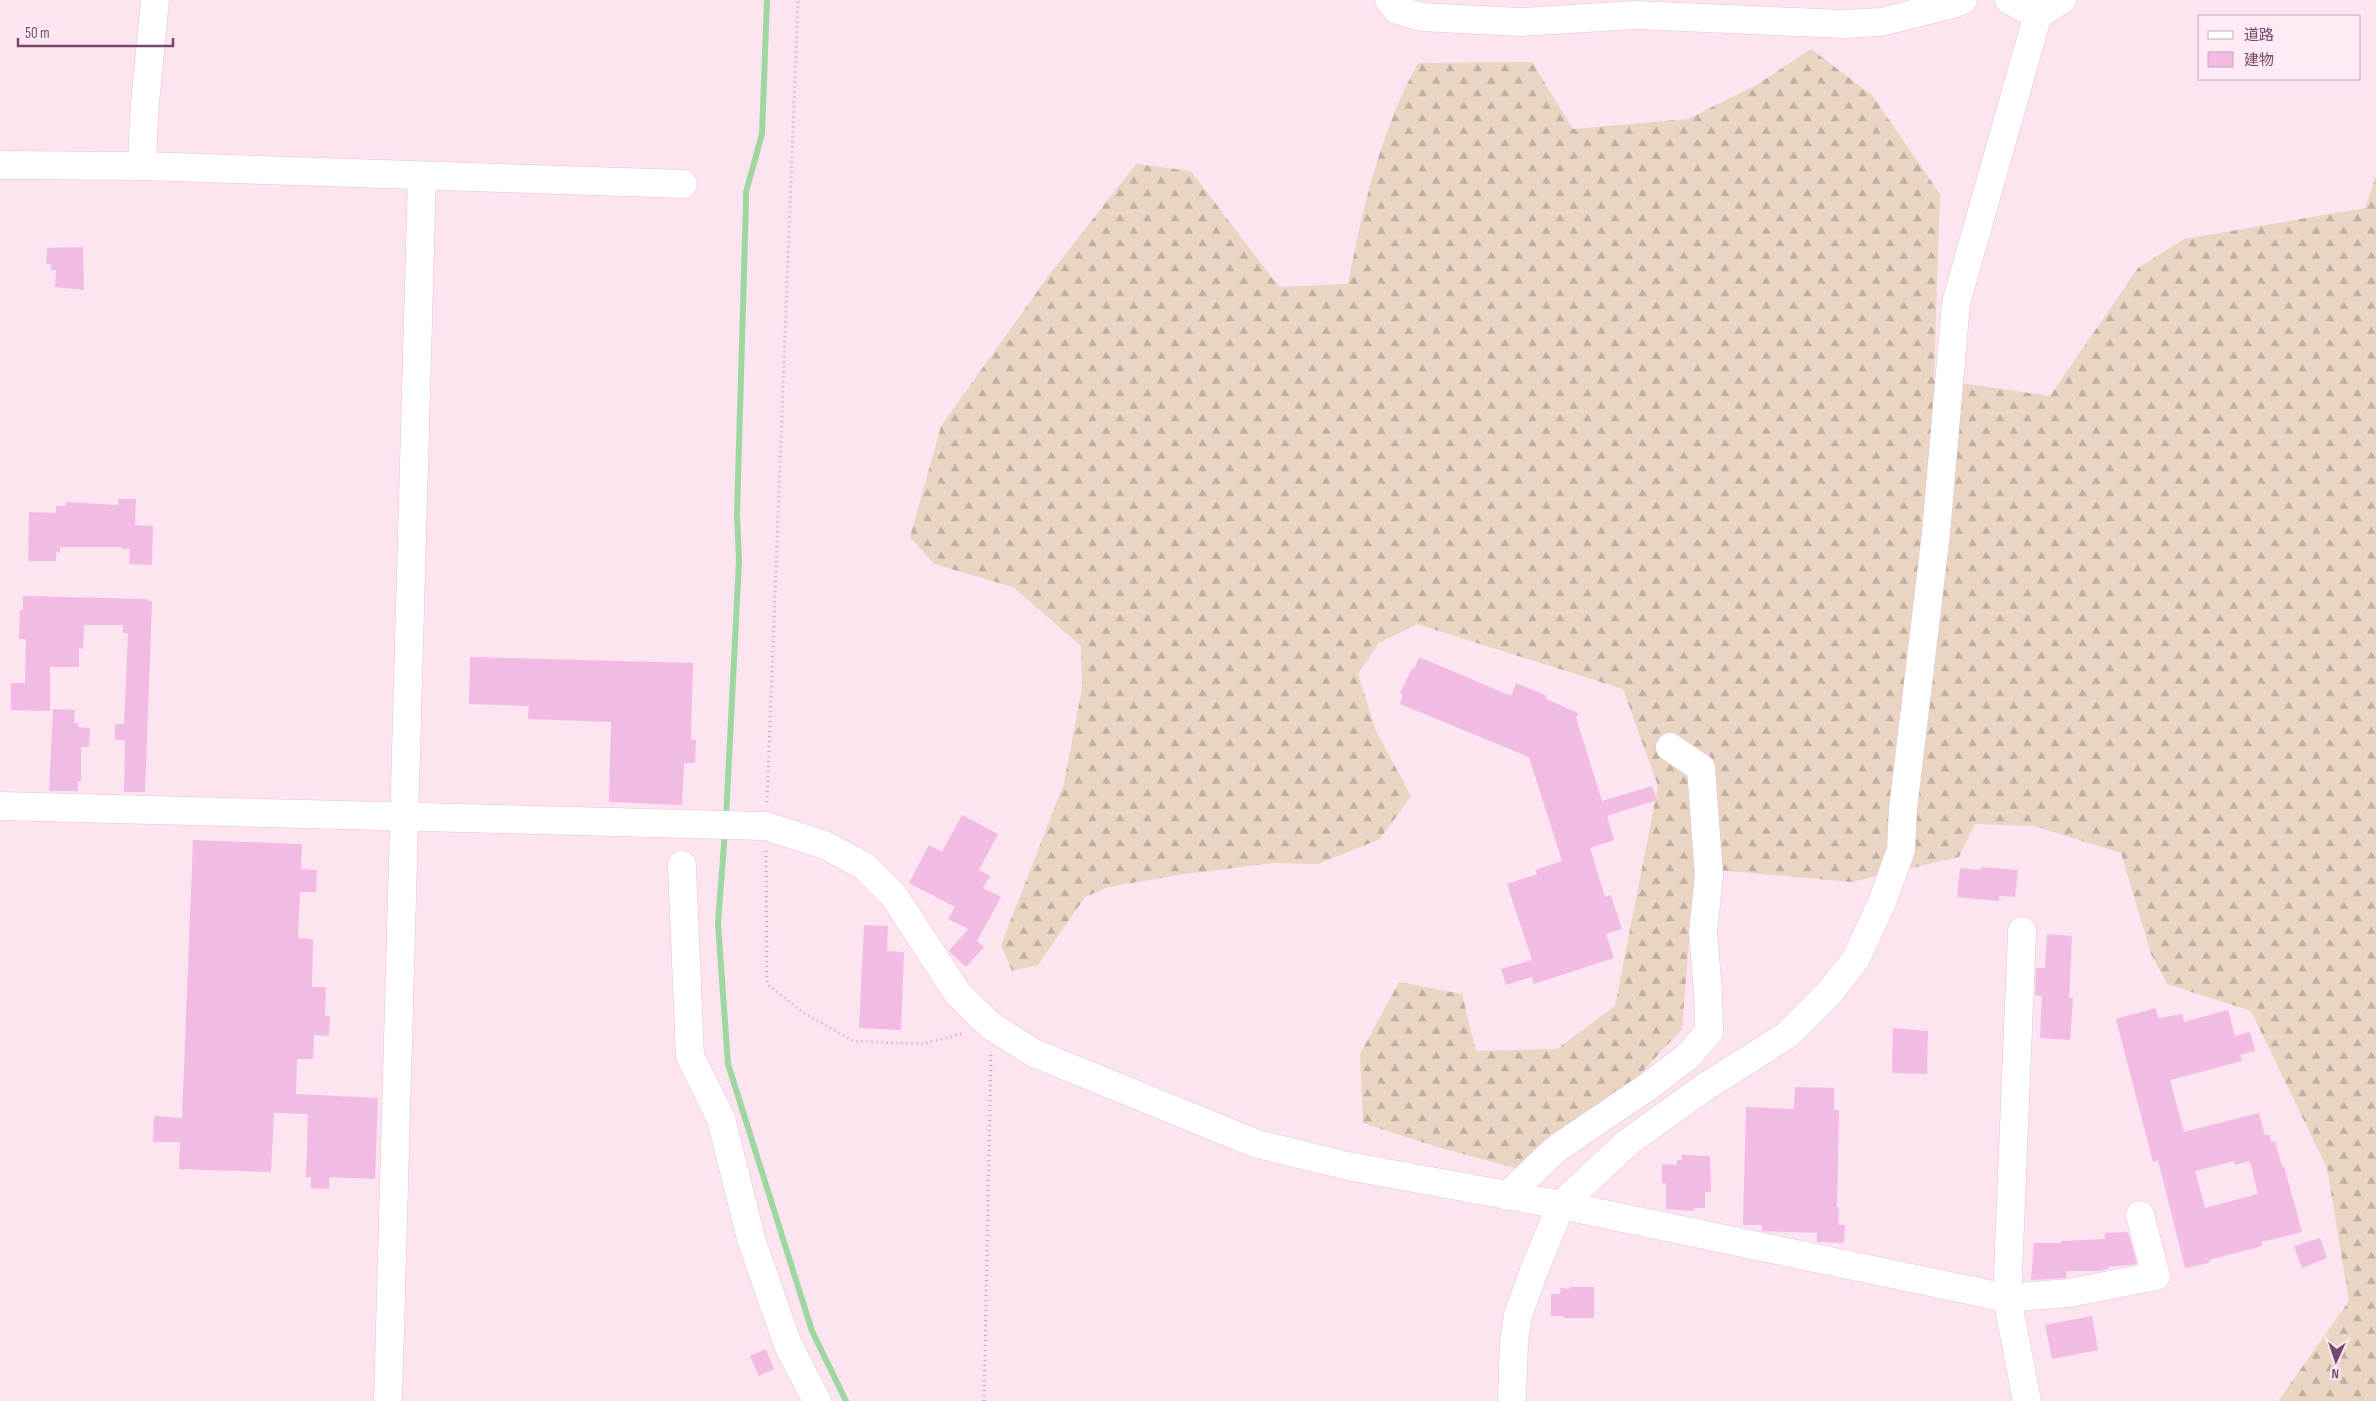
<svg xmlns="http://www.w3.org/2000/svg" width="2376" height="1401" font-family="'Sofia Sans Condensed','Noto Sans JP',sans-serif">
<defs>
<pattern id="forest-firs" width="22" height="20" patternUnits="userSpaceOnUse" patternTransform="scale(1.25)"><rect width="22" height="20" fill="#ead5c2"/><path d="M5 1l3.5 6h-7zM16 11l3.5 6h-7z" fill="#c2afa2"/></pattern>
</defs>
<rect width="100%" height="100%" fill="#fde4f1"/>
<path fill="url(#forest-firs)" d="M1811 49 1872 95 1940 194 1934 379 2050 396 2138 268 2184 239 2365 208 2376 176V1401H2278L2349 1301 2327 1168 2251 1011 2167 984 2151 954 2121 853 2034 826 1975 824 1959 857 1851 882 1695 868 1682 1029 1546 1176 1437 1147 1363 1123 1360 1054 1399 982 1462 994 1476 1051 1557 1049 1615 1006 1658 786 1623 689 1417 624 1379 643 1358 674 1376 731 1411 796 1380 839 1318 864 1273 863 1185 874 1108 887 1085 897 1038 965 1012 971 1001 945 1064 783 1082 688 1081 646 1013 587 934 564 910 537 941 426 1049 275 1136 164 1191 171 1279 287 1348 284C1362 209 1381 130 1418 63L1532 62 1573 129 1688 119 1758 84Z"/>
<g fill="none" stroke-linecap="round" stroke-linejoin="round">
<g stroke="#9ed8a0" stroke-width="6">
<path d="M726 819 739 561 737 514 746 203V192L762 134 767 0"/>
<path d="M725 831 718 923 728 1064 812 1331 846 1401"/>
</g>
</g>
<g fill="#f2bbe3" fill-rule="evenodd">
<path d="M83 247 84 290 55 287 56 270H51V264H46L47 248Z"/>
<path d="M118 499H136L135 525 153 526 152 565 129 564 130 549H122V547H60V553L56 552V561H28L29 512 56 513V506H66V502L118 505Z"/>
<path d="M23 596 148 599V601H152L145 792H124L125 740H115V724H124L128 633H123V625H84L83 649 79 648V667H50V711L11 710V683H25L26 639H19L20 610H23Z"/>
<path d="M470 657 693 663 691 740H696L695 763H684L682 805 609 802 611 722 528 719 529 706 469 704Z"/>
<path d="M1419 657 1511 696 1516 683 1547 696 1546 699 1578 713 1576 718 1602 801 1652 786 1657 800 1607 816 1614 840 1590 848 1605 897 1611 895 1622 929 1606 934 1614 958 1534 984 1532 977 1506 985 1501 969 1532 960 1507 884 1537 874 1535 870 1562 861 1529 757 1400 704 1403 695 1400 694 1412 668 1414 669Z"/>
<path d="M53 709 75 710 74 723H78V727L90 728 89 747H81V781H78V791H49Z"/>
<path d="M962 815 998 834 979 870 990 876 983 888 1001 897 977 941 984 947 966 967 949 951 968 929 948 919 955 907 909 883 929 845 942 852Z"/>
<path d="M193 840 302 844 301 869 317 870 316 892H300L298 938 313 939 312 987H326L325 1016H330L329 1036 314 1035 313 1059H297L296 1094 378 1098 375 1179 329 1177V1189L311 1188V1177H306L308 1114 274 1113 271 1172 179 1169 180 1142H153L154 1116 182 1118Z"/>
<path d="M1981 867 2018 870 2015 897 1999 896V901L1957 897 1960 868 1981 870Z"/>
<path d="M864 925 888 926 887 951 904 952 901 1030 859 1028Z"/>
<path d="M2047 934 2072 936 2069 998H2073L2070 1040 2040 1038 2042 996 2035 995 2036 968H2045Z"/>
<path d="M2156 1008 2158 1018 2182 1014 2184 1022 2228 1010 2235 1036 2250 1032 2255 1051 2240 1055 2242 1061 2170 1080 2184 1132 2259 1113 2265 1136 2269 1134 2271 1142 2275 1141 2282 1167 2284 1166 2302 1232 2261 1242 2262 1246 2209 1260V1263L2185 1268 2158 1160 2153 1162 2116 1019ZM2234 1161 2235 1165 2250 1161 2258 1194 2205 1208 2195 1171Z"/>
<path d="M1893 1028 1928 1031 1927 1074 1892 1073Z"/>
<path d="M1795 1087 1834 1088V1110H1839L1837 1207H1839L1838 1225H1845L1844 1243 1817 1242V1233L1762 1231V1225H1743L1746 1107 1794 1109Z"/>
<path d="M1682 1155 1710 1156 1711 1192H1705V1208H1694V1211L1666 1209V1183H1662V1164L1677 1165V1160H1682Z"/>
<path d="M2128 1232 2137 1264 2109 1267 2108 1269 2100 1271H2066V1278L2031 1280 2034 1243H2061V1241L2105 1239V1233Z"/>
<path d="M2320 1238 2327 1258 2302 1268 2294 1246Z"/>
<path d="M1570 1287H1594V1318H1564V1316H1551V1294H1560L1561 1288 1570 1289Z"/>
<path d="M2092 1316 2098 1350 2052 1359 2045 1325Z"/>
<path d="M766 1349 774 1369 759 1376 750 1356Z"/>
</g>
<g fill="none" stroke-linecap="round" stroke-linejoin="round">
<defs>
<g id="minor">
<path d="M1389 0 1397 10 1422 17 1519 22 1636 15 1844 24 1881 22 1953 4 1963 0"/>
<path d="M2009 0 2038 15 2062 0"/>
<path d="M0 165 142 166 683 184"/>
<path d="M142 166 144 114 155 0"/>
<path d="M0 806 766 826 825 845 864 866 894 896 958 994 991 1026 1034 1053 1257 1144 1348 1166 1561 1205 2007 1298 2069 1293 2156 1276 2140 1215"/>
<path d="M682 865 690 1056 721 1119 752 1242 788 1345 817 1401"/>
<path d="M2022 931 2007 1298 2027 1401"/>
<path d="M1507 1196 1556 1149 1649 1086 1688 1056 1709 1032 1708 992 1703 932 1709 876 1701 768 1670 747"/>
<path d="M388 1401 422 177"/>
<path d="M1512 1401 1514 1342 1518 1315 1534 1271 1561 1205 1627 1143 1705 1087 1787 1035 1830 992 1856 959 1882 902 1901 850 1903 809 1936 533 1956 303 2042 0"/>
</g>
</defs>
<use href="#minor" stroke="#e3c2d8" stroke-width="29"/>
<g stroke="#d79ec8" stroke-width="3" stroke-dasharray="1 4" stroke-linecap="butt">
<path d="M767 802 798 0"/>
<path d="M766 851 767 984 804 1013 853 1041 923 1044 964 1033"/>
<path d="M984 1401 991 1054"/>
</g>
<use href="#minor" stroke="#fff" stroke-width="28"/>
</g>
<rect x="2198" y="15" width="162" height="65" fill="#ffebf5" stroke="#c8aabe"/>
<rect x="2208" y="31" width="25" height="8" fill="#ffffff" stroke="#c8aabe"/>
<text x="2244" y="40" font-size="15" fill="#76496b">道路</text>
<rect x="2208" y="52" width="25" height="15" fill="#f2bbe3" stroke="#c8aabe"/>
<text x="2244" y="65" font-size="15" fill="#76496b">建物</text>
<g transform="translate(2336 1361) rotate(183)" stroke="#ffebf5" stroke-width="4" paint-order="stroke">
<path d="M0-4L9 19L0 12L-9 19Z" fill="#76496b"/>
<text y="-8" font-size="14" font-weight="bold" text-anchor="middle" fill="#76496b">N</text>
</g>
<path d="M18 38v8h155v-8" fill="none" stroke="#76496b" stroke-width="2.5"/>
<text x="25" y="38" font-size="15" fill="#76496b" stroke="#ffebf5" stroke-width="4" paint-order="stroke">50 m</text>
</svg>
